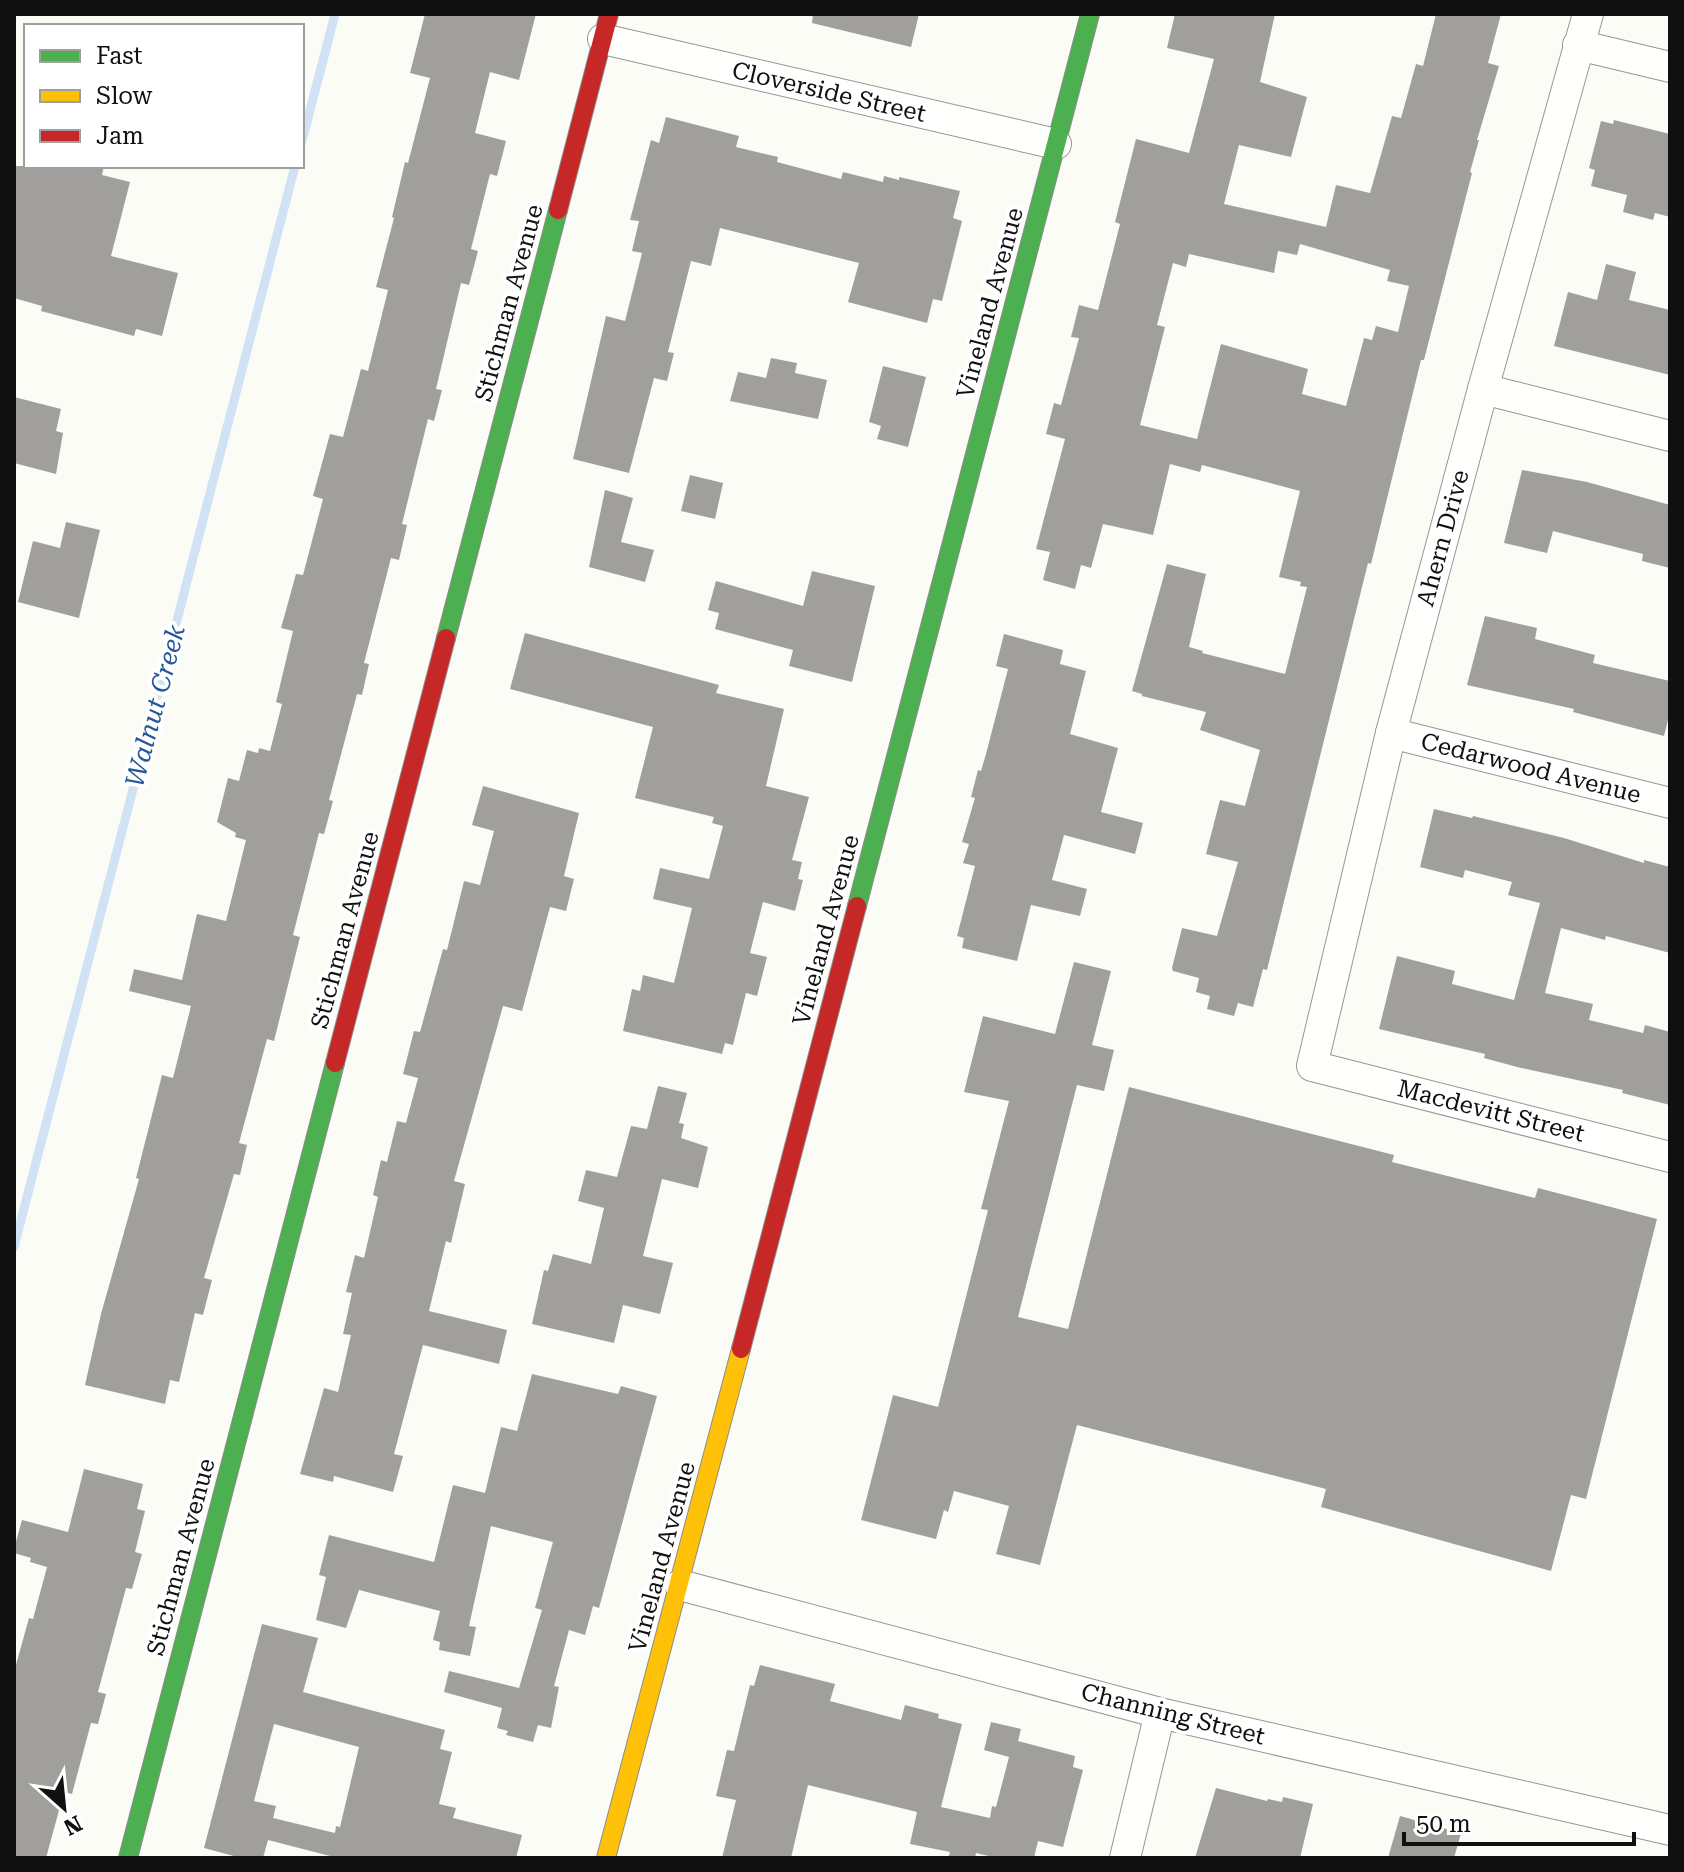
<svg xmlns="http://www.w3.org/2000/svg" width="1684" height="1872" font-family="'Roboto Serif',serif">
<rect width="100%" height="100%" fill="#fcfcf7"/>
<g fill="none" stroke-linecap="round" stroke-linejoin="round">
<g stroke="#d0e2f4" stroke-width="9">
<path d="M302 141 335 14"/>
<path d="M14 1247 295 166"/>
</g>
</g>
<g fill="#a09f9c" fill-rule="evenodd">
<path d="M425 14H536L519 80 490 72 475 133 506 141 497 176 490 174 471 249 478 251 469 285 461 283 436 389 442 390 434 421 428 419 402 524 407 525 399 560 391 558 364 663 369 664 362 695 357 694 329 800 333 801 324 834 319 833 293 935 300 937 274 1041 267 1039 239 1143 247 1145 240 1175 234 1174 204 1278 212 1280 203 1315 195 1313 179 1382 170 1380 165 1404 85 1385 101 1314 139 1179 136 1178 162 1075 173 1078 191 1006 129 991 134 969 182 980 197 914 226 921 246 840 235 837 236 833 217 822 228 778 239 781 247 750 258 753 259 748 270 751 282 704 276 702 293 631 281 628 296 574 303 575 323 499 313 496 330 434 343 437 361 369 368 371 388 290 376 287 394 218 392 217 405 162 408 163 430 78 410 73Z"/>
<path d="M813 14H919L911 47 812 23Z"/>
<path d="M1175 14H1275L1260 82 1307 97 1291 157 1239 145 1224 204 1326 227 1336 185 1370 193 1392 116 1401 118 1416 64 1423 66 1436 14H1501L1488 63 1499 66 1477 140H1479L1470 172 1472 173 1424 360H1421L1371 564 1368 563 1267 970 1263 969 1253 1007 1238 1003 1234 1016 1207 1009 1210 996 1196 992 1199 978 1173 971 1172 968 1182 928 1217 936 1238 862 1206 854 1220 800 1245 806 1260 750 1200 730 1206 712 1142 696V694L1132 691 1167 564 1206 574 1189 647 1203 651 1202 653 1285 674 1307 587 1300 586 1301 582 1279 577 1300 491 1202 465 1200 472 1170 464 1153 535 1103 524 1091 568 1081 565 1075 589 1043 580 1050 552 1036 549 1065 439 1046 434 1054 403 1061 405 1079 338 1071 337 1079 305 1098 310 1120 224 1115 222 1136 139 1189 153 1214 59 1167 48ZM1300 244 1390 270 1387 281 1409 286 1398 332 1376 326 1372 340 1364 338 1346 406 1302 394 1308 369 1221 344 1197 439 1140 425 1165 327 1157 325 1173 263 1186 267 1189 254 1274 273 1278 251 1297 255Z"/>
<path d="M666 117 739 136 736 147 778 157 777 162 841 179 843 172 883 182 884 176 899 180V177L960 191 953 218 962 221 942 301 933 299 927 323 848 302 859 263 720 228 711 266 691 261 668 352 674 353 667 381 654 378 629 473 573 459 606 316 625 321 642 253 632 251 639 221 630 220 651 140 659 143Z"/>
<path d="M1614 120 1670 134V217L1655 213 1653 220 1623 212 1627 195 1591 186 1595 170 1589 168 1601 121 1613 124Z"/>
<path d="M14 166H104L102 175 130 182 111 256 178 273 162 336 136 329 134 336 41 311 42 306 14 298Z"/>
<path d="M1606 264 1636 272 1629 300 1670 310V375L1554 346 1568 292 1597 300Z"/>
<path d="M771 358 797 363 795 373 827 380 818 419 730 401 738 372 766 378Z"/>
<path d="M883 366 926 377 908 447 877 439 881 426 869 422Z"/>
<path d="M14 397 61 409 56 431 63 433 56 474 14 463Z"/>
<path d="M1522 470 1587 482 1670 505V568L1642 561 1643 554 1553 531 1547 553 1504 543Z"/>
<path d="M690 475 723 483 715 519 681 511Z"/>
<path d="M605 490 633 498 621 542 654 550 645 582 589 567Z"/>
<path d="M66 522 100 530 79 618 18 602 33 541 60 548Z"/>
<path d="M812 571 875 586 852 682 789 666 793 650 715 629 719 613 708 610 716 581 803 606Z"/>
<path d="M1485 616 1537 628 1535 639 1595 655 1593 663 1670 681V712L1664 736 1573 712 1574 709 1467 685Z"/>
<path d="M525 633 719 685 716 693 784 709 766 786 809 797 792 860 802 862 798 879 803 880 795 911 763 902 750 953 767 957 757 996 746 993 733 1045 725 1043 722 1054 623 1031 632 989 640 991 643 975 674 983 692 908 653 899 660 868 709 879 723 826 712 823 714 817 635 798 653 727 510 689Z"/>
<path d="M1004 634 1063 650 1060 664 1086 671 1070 734 1118 748 1101 812 1143 823 1135 854 1064 835 1052 880 1087 889 1080 916 1031 905 1017 961 962 948 964 938 957 936 975 866 963 863 969 844 962 842 975 798 971 797 978 770 981 771 986 754 1008 669 996 666Z"/>
<path d="M483 786 579 813 564 876 574 879 566 911 550 907 522 1011 503 1006 454 1181 465 1184 451 1243 446 1241 429 1311 507 1330 499 1364 423 1345 394 1454 403 1456 393 1492 334 1476 333 1482 300 1474 324 1388 338 1392 351 1335 343 1334 352 1293 346 1292 355 1255 364 1258 378 1197 373 1195 381 1160 387 1162 397 1121 406 1123 418 1078 403 1074 414 1031 420 1032 443 949 447 950 464 881 480 885 494 831 472 825Z"/>
<path d="M1434 809 1472 818 1473 816 1564 838 1644 863V860L1670 867V953L1606 936 1605 940 1561 928 1545 993 1593 1004 1589 1020 1643 1033 1645 1025 1670 1032V1105L1622 1093 1623 1090 1517 1067 1484 1058 1485 1054 1379 1029 1397 956 1455 971 1452 984 1514 1000 1540 903 1508 895 1512 882 1465 870 1463 878 1420 867Z"/>
<path d="M1074 962 1111 971 1092 1045 1114 1050 1104 1091 1077 1085 1018 1317 1068 1329 1129 1087 1394 1155 1392 1162 1535 1198 1538 1188 1657 1219 1586 1499 1571 1495 1551 1571 1321 1507 1326 1489 1077 1425 1040 1565 996 1554 1009 1506 954 1491 948 1512 944 1510 936 1539 861 1520 893 1395 938 1407 988 1210 981 1209 1009 1101 964 1092 983 1016 1055 1034Z"/>
<path d="M658 1086 687 1093 679 1123 684 1124 681 1138 708 1147 698 1188 662 1179 643 1256 673 1263 660 1314 623 1305 614 1343 532 1324 544 1270 548 1271 553 1254 591 1264 604 1208 578 1201 586 1170 617 1177 631 1126 647 1129Z"/>
<path d="M532 1374 618 1394 621 1386 657 1396 599 1608 593 1606 585 1635 569 1630 554 1686 559 1687 551 1728 538 1725 533 1742 506 1735 508 1731 497 1728 502 1708 444 1692 449 1671 519 1688 542 1610 535 1608 553 1542 491 1526 469 1626 476 1627 470 1656 439 1650 440 1642 433 1640 440 1611 359 1590 346 1628 316 1620 326 1577 319 1575 329 1535 434 1562 453 1485 485 1493 501 1427 517 1431Z"/>
<path d="M84 1469 143 1484 137 1509 145 1511 135 1552 142 1554 132 1589 126 1588 98 1692 106 1694 98 1724 91 1723 72 1794 64 1792 46 1858H14V1672L29 1618 33 1619 47 1567 30 1562 31 1558 14 1553V1549L22 1520 68 1532Z"/>
<path d="M262 1624 318 1638 303 1692 445 1730 440 1749 452 1752 439 1804 456 1808 453 1818 522 1835 516 1858H329L330 1856 268 1840 263 1858H241L204 1848ZM274 1724 359 1747 340 1827 336 1826 335 1833 273 1818 276 1806 254 1801Z"/>
<path d="M760 1665 835 1684 830 1701 901 1720 905 1705 939 1714 938 1718 962 1724 941 1807 990 1818 992 1806 996 1807 1009 1757 984 1750 991 1722 1021 1729 1018 1741 1075 1756 1073 1767 1083 1770 1063 1847 1038 1841 1034 1858H997L976 1853 975 1858H948L950 1852 910 1844 917 1812 808 1785 791 1858H722L736 1800 716 1796 727 1750 734 1751 750 1685 754 1686Z"/>
<path d="M1216 1788 1267 1801 1268 1799 1282 1802 1283 1797 1313 1804 1300 1858H1195Z"/>
<path d="M1400 1816 1461 1833 1454 1858H1388Z"/>
</g>
<g fill="none" stroke-linecap="round" stroke-linejoin="round">
<defs>
<g id="street">
<path d="M1588 14 1483 389 1391 733 1312 1066 1670 1157"/>
<path d="M603 39 1056 144"/>
<path d="M1578 45 1670 67"/>
<path d="M1483 389 1670 436"/>
<path d="M1391 733 1670 803"/>
<path d="M680 1585 1160 1713 1670 1830"/>
<path d="M1125 1858 1160 1713"/>
</g>
<g id="fast">
<path d="M446 638 558 210"/>
<path d="M857 906 1090 14"/>
<path d="M128 1858 335 1063"/>
</g>
<path id="slow" d="M606 1858 741 1349"/>
<g id="jam">
<path d="M558 210 609 14"/>
<path d="M335 1063 446 638"/>
<path d="M741 1349 857 906"/>
</g>
</defs>
<use href="#street" stroke="#969694" stroke-width="32"/>
<use href="#fast" stroke="#8d8d8b" stroke-width="20"/>
<use href="#slow" stroke="#8d8d8b" stroke-width="20"/>
<use href="#jam" stroke="#8d8d8b" stroke-width="20"/>
<use href="#street" stroke="#fffffe" stroke-width="30"/>
<use href="#fast" stroke="#4caf50" stroke-width="18"/>
<use href="#slow" stroke="#ffc107" stroke-width="18"/>
<use href="#jam" stroke="#c62828" stroke-width="18"/>
</g>
<g text-anchor="middle" stroke-width="8" stroke-linejoin="round" paint-order="stroke">
<g font-size="24" fill="#101010" stroke="#fff">
<text transform="translate(829 92) rotate(13)" y="8">Cloverside Street</text>
<text transform="translate(509 303) rotate(-75)" y="8">Stichman Avenue</text>
<text transform="translate(990 303) rotate(-75)" y="8">Vineland Avenue</text>
<text transform="translate(1443 538) rotate(-75)" y="8">Ahern Drive</text>
<text transform="translate(1531 768) rotate(14)" y="8">Cedarwood Avenue</text>
<text transform="translate(345 930) rotate(-75)" y="8">Stichman Avenue</text>
<text transform="translate(826 930) rotate(-75)" y="8">Vineland Avenue</text>
<text transform="translate(1491 1111) rotate(14)" y="8">Macdevitt Street</text>
<text transform="translate(181 1557) rotate(-75)" y="8">Stichman Avenue</text>
<text transform="translate(662 1557) rotate(-75)" y="8">Vineland Avenue</text>
<text transform="translate(1173 1714) rotate(14)" y="8">Channing Street</text>
</g>
<g font-size="26" font-style="italic" fill="#235799" stroke="#fff">
<text transform="translate(155 706) rotate(-75)" y="9">Walnut Creek</text>
</g>
</g>
<rect width="1684" height="1872" fill="none" stroke="#101010" stroke-width="32"/>
<rect x="24" y="24" width="280" height="144" fill="#ffffff" stroke="#9f9f9f" stroke-width="2"/>
<rect x="40" y="50" width="40" height="12" fill="#4caf50" stroke="#9f9f9f" stroke-width="2"/>
<text x="96" y="64" font-size="24" fill="#101010">Fast</text>
<rect x="40" y="90" width="40" height="12" fill="#ffc107" stroke="#9f9f9f" stroke-width="2"/>
<text x="96" y="104" font-size="24" fill="#101010">Slow</text>
<rect x="40" y="130" width="40" height="12" fill="#c62828" stroke="#9f9f9f" stroke-width="2"/>
<text x="96" y="144" font-size="24" fill="#101010">Jam</text>
<g transform="translate(64 1808) rotate(153)" stroke="#ffffff" stroke-width="6" paint-order="stroke">
<path d="M0-6L14 30L0 20L-14 30Z" fill="#101010"/>
<text y="-12" font-size="22" font-weight="bold" text-anchor="middle" fill="#101010">N</text>
</g>
<path d="M1404 1832v12h230v-12" fill="none" stroke="#101010" stroke-width="4"/>
<text x="1416" y="1832" font-size="24" fill="#101010" stroke="#ffffff" stroke-width="6" paint-order="stroke">50 m</text>
</svg>
